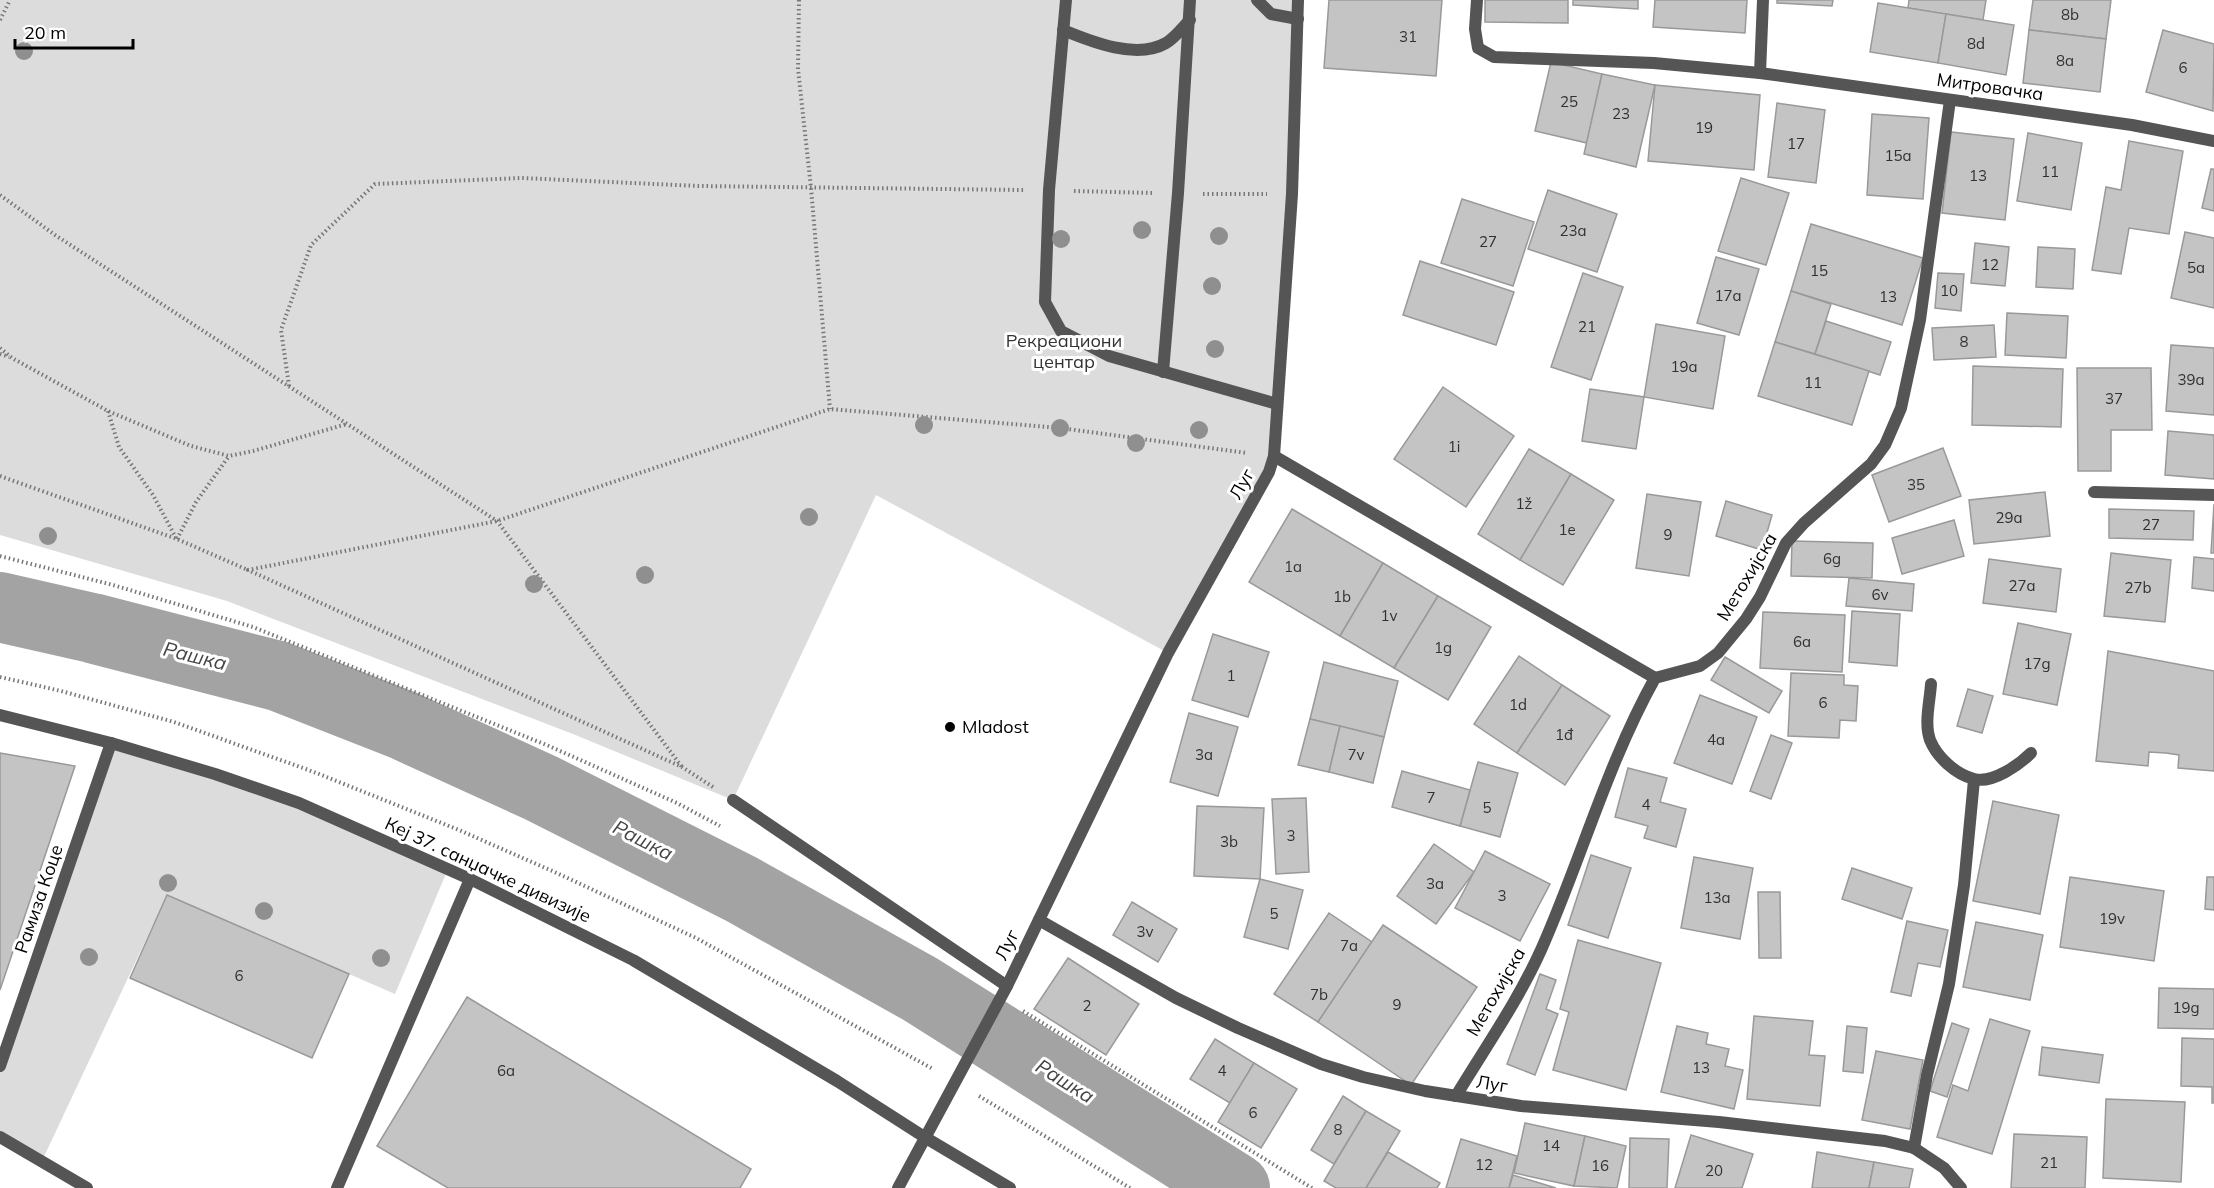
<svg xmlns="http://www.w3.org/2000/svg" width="2214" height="1188" font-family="Mulish,sans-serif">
<rect width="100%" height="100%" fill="#fff"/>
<g fill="#dcdcdc">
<path d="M0 0H1298L1274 456 1168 653 876 495 733 800 573 734 227 601 0 535Z"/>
<path d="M111 743 215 774 448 869 395 994 167 895 41 1163 0 1137V1066Z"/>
</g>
<path fill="#a3a3a3" d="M0 589 51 601 32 627 0 621Z"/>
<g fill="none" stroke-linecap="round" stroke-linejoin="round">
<path stroke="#a3a3a3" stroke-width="70" d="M0 607 92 628 278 676 403 725 541 788 741 889 920 989 1235 1188"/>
</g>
<g fill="#c4c4c4" stroke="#999" stroke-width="1.5">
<path d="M1329 0H1442L1436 76 1324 68Z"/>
<path d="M1485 0H1568V23L1485 22Z"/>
<path d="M1573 0H1638V9L1573 5Z"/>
<path d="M1655 0H1747L1745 33 1653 27Z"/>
<path d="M1777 0H1833L1832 6 1777 3Z"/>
<path d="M1909 0H1986L1983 20 1908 8Z"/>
<path d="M2033 0H2111L2106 39 2029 30Z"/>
<path d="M1878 3 1946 14 1938 63 1870 52Z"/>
<path d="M1946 14 2014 25 2006 75 1938 63Z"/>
<path d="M2029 30 2106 39 2100 92 2023 83Z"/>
<path d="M2163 30 2214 44 2213 111 2146 92Z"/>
<path d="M1551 62 1602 74 1587 143 1535 131Z"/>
<path d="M1602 74 1655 85 1636 167 1584 154Z"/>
<path d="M1655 85 1760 95 1754 170 1648 161Z"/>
<path d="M1777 103 1825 110 1816 183 1768 177Z"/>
<path d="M1872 114 1929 118 1923 199 1867 195Z"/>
<path d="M1951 132 2014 139 2005 220 1942 213Z"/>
<path d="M2028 133 2082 143 2071 210 2017 201Z"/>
<path d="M2129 141 2183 151 2169 234 2129 228 2121 274 2092 270 2106 187 2121 190Z"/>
<path d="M2211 169H2214V211L2202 208Z"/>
<path d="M1741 178 1789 193 1766 265 1718 251Z"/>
<path d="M1548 190 1617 214 1597 272 1528 249Z"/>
<path d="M1462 199 1534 222 1513 286 1441 263Z"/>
<path d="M1811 224 1923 258 1902 325 1791 291Z"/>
<path d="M2185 232 2214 238V308L2171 298Z"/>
<path d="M1975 243 2009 247 2005 286 1971 283Z"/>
<path d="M2038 247 2075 249 2073 289 2036 287Z"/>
<path d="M1716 257 1759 269 1739 335 1697 323Z"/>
<path d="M1420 261 1514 292 1496 345 1403 315Z"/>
<path d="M1583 273 1623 287 1591 380 1551 367Z"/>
<path d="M1938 273 1964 274 1961 311 1935 308Z"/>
<path d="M1791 291 1831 304 1815 354 1775 342Z"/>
<path d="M2007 313 2068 316 2066 358 2005 355Z"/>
<path d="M1826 321 1891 342 1880 375 1815 354Z"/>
<path d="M1656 324 1725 336 1713 409 1644 397Z"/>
<path d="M1994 325 1996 357 1934 360 1932 328Z"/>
<path d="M1775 342 1869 371 1852 425 1758 396Z"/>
<path d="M2171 345 2214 348V415L2166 411Z"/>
<path d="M1973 366 2063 369 2061 427 1972 425Z"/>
<path d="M2077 368H2151L2152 430H2111V471H2078Z"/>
<path d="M1443 387 1514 436 1466 507 1394 459Z"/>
<path d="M1590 389 1644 397 1636 449 1582 441Z"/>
<path d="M2168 431 2214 435V479L2165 475Z"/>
<path d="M1943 448 1961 496 1889 522 1872 475Z"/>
<path d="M1529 449 1571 474 1520 560 1478 534Z"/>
<path d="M1571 474 1614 500 1563 585 1520 560Z"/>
<path d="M2045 492 2050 536 1974 544 1969 500Z"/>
<path d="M1647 494 1701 502 1689 576 1636 568Z"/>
<path d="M1726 501 1772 515 1762 550 1716 536Z"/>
<path d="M2214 504V553H2211Z"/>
<path d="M1292 509 1383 563 1340 636 1249 582Z"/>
<path d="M2109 509 2194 511 2193 540 2109 538Z"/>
<path d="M1954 520 1964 556 1902 574 1892 538Z"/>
<path d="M1792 541 1873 543 1872 578 1791 576Z"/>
<path d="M2111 553 2171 560 2165 622 2104 616Z"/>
<path d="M2194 557 2214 559V591L2192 588Z"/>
<path d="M1989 559 2061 569 2056 612 1983 603Z"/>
<path d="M1383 563 1438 596 1394 668 1340 636Z"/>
<path d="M1849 578 1914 584 1912 611 1846 606Z"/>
<path d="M1438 596 1491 627 1448 700 1394 668Z"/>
<path d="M1852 611 1900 614 1897 666 1849 662Z"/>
<path d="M1763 612 1845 615 1842 672 1760 668Z"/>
<path d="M2018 623 2071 634 2057 705 2003 694Z"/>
<path d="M1213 634 1269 652 1248 717 1192 700Z"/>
<path d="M2108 651 2214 671V771L2178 768 2179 755 2166 753 2149 752 2148 766 2096 761Z"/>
<path d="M1519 656 1562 685 1517 753 1474 724Z"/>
<path d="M1725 657 1782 691 1769 713 1711 680Z"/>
<path d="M1324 662 1398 681 1384 737 1310 719Z"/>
<path d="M1791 673 1844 675V685L1858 686 1856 721 1840 720 1839 738 1788 736Z"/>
<path d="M1562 685 1610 716 1565 785 1517 753Z"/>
<path d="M1968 689 1993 696 1982 733 1957 726Z"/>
<path d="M1700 695 1757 717 1732 784 1674 763Z"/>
<path d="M1189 713 1238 727 1218 796 1170 782Z"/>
<path d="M1310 719 1340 726 1329 772 1298 765Z"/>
<path d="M1340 726 1384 737 1373 783 1329 772Z"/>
<path d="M1771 735 1792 743 1771 799 1750 791Z"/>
<path d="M0 753 75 766 0 990Z"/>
<path d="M1478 762 1518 773 1500 837 1460 826Z"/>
<path d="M1628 768 1667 778 1660 802 1686 809 1676 847 1644 838 1648 826 1615 817Z"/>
<path d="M1402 771 1470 790 1460 826 1392 807Z"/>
<path d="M1306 798 1309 872 1276 874 1272 799Z"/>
<path d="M1993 801 2059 815 2040 914 1973 901Z"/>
<path d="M1197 806 1264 808 1260 879 1194 876Z"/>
<path d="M1434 844 1474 872 1436 924 1397 896Z"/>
<path d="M1485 851 1550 884 1520 941 1455 908Z"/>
<path d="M1591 855 1631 868 1608 938 1568 925Z"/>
<path d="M1694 857 1753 868 1740 939 1681 928Z"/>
<path d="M1852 868 1912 888 1902 919 1842 899Z"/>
<path d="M2070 877 2164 891 2154 961 2060 947Z"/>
<path d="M2207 877H2214V910L2205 909Z"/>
<path d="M1260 879 1303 890 1288 949 1244 937Z"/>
<path d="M1758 892H1780L1781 958H1759Z"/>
<path d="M167 895 349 974 312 1058 130 978Z"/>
<path d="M1132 902 1177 929 1158 962 1113 935Z"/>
<path d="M1329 913 1372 942 1318 1022 1274 994Z"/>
<path d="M1907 921 1948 930 1940 967 1918 963 1911 996 1891 992Z"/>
<path d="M1976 922 2043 935 2030 1000 1963 987Z"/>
<path d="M1383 925 1477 987 1411 1085 1318 1022Z"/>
<path d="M1578 940 1661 963 1626 1090 1553 1070 1569 1012 1560 1009Z"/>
<path d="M1068 958 1139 1004 1106 1055 1034 1009Z"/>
<path d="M1540 974 1556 980 1546 1009 1558 1014 1535 1075 1507 1064Z"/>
<path d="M2159 988 2214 989V1029L2158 1028Z"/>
<path d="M467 997 751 1169 740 1188H448L377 1146Z"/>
<path d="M1754 1016 1813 1021 1809 1055 1825 1056 1820 1106 1747 1099Z"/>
<path d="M1990 1019 2030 1031 1992 1154 1937 1137 1953 1085 1968 1091Z"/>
<path d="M1952 1023 1969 1029 1947 1097 1930 1091Z"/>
<path d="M1677 1026 1708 1033 1706 1044 1729 1049 1725 1066 1743 1070 1734 1109 1661 1092Z"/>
<path d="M1847 1026 1867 1028 1863 1073 1843 1071Z"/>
<path d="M2182 1038 2214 1039V1103H2212V1087L2181 1086Z"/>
<path d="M1215 1039 1254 1063 1230 1103 1190 1079Z"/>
<path d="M2042 1047 2103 1055 2099 1083 2039 1075Z"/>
<path d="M1876 1051 1923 1060 1910 1129 1862 1120Z"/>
<path d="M1254 1063 1297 1089 1261 1148 1218 1122Z"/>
<path d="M1343 1096 1366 1111 1334 1164 1311 1150Z"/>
<path d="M2106 1099 2185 1102 2181 1182 2103 1178Z"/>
<path d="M1366 1111 1400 1131 1366 1188H1336L1324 1181Z"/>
<path d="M1525 1123 1585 1136 1574 1186 1514 1173Z"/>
<path d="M2014 1134 2087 1137 2085 1188H2011Z"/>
<path d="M1691 1135 1753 1154 1742 1188H1675Z"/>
<path d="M1585 1136 1626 1146 1617 1188 1574 1186Z"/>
<path d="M1630 1138 1669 1139 1667 1188H1629Z"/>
<path d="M1461 1139 1517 1156 1509 1188H1446Z"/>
<path d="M1388 1152 1440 1183 1437 1188H1366Z"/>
<path d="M1817 1152 1874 1162 1869 1188H1812Z"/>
<path d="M1874 1162 1913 1169 1909 1188H1869Z"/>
<path d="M1513 1175 1556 1188H1509Z"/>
</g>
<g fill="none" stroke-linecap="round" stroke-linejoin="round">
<g stroke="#777" stroke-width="4" stroke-dasharray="1.5 3" stroke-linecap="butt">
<path d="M799 0 798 69 811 188 830 409"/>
<path d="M0 20 10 0"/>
<path d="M1074 191 1153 193"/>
<path d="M1203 194H1267"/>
<path d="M0 195 55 235 497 521 682 767"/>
<path d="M0 348 12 358 108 411 191 446 229 456 253 451 347 424"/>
<path d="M0 354 9 357"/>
<path d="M289 386 281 330 311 245 375 184 522 178 699 186 1024 190"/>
<path d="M108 411 119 447 153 495 176 538"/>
<path d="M0 476 177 539 248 570"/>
<path d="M177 539 196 502 229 456"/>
<path d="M0 556 113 585 253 627 549 746 677 803 720 826"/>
<path d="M0 677 61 691 174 722 314 772 459 830 559 874 696 938 933 1069"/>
<path d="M713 787 682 767 248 570 497 521 830 409 1060 428 1247 453"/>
<path d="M1023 1011 1312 1188"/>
<path d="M979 1096 1130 1188"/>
</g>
<g stroke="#555" stroke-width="12">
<path d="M1066 0 1049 190 1045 302 1061 331 1109 356 1277 404"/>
<path d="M1257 0 1271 14 1298 19"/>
<path d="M1063 30C1092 42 1137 60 1166 43 1175 38 1183 27 1190 20"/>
<path d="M1163 372 1178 193 1190 0"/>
<path d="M2094 492 2214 495"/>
<path d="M733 800 1007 986"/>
<path d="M337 1188 470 879"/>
</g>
<g stroke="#555" stroke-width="12">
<path d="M1477 0 1475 29 1478 48 1494 57 1654 63 1760 73 2132 125 2214 141"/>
<path d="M1760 73 1763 0"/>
<path d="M1274 456 1655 678"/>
<path d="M1931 684C1930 701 1924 723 1930 740 1937 757 1955 774 1974 779 1992 784 2019 765 2031 753"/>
<path d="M1039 920 1176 998 1238 1028 1321 1064 1363 1077 1425 1091 1521 1106 1719 1122 1885 1141 1914 1148 1944 1168 1961 1188"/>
<path d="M0 1066 111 743"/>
<path d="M1456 1096C1485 1048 1518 1001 1541 950 1581 860 1607 764 1655 678L1700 666 1718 653 1746 619 1760 597 1786 543 1804 523 1871 464 1885 445 1901 408 1920 320 1950 100"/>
<path d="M0 1137 87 1188"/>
<path d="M1914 1148 1927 1075 1949 984 1964 885 1974 780"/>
<path d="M898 1188 1007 986 1168 653 1269 472 1274 456 1292 194 1298 0"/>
</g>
<path stroke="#555" stroke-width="12" d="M0 715 111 743 215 774 299 803 470 879 633 960 837 1081 926 1138 1010 1188"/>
</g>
<g fill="#8f8f8f">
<circle cx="24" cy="51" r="9"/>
<circle cx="1142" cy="230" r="9"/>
<circle cx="1219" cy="236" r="9"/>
<circle cx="1061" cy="239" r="9"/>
<circle cx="1212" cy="286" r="9"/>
<circle cx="1215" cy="349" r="9"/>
<circle cx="924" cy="425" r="9"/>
<circle cx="1060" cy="428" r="9"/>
<circle cx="1199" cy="430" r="9"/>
<circle cx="1136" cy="443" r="9"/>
<circle cx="809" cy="517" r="9"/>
<circle cx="48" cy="536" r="9"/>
<circle cx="645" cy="575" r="9"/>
<circle cx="534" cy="584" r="9"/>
<circle cx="168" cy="883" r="9"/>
<circle cx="264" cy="911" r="9"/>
<circle cx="89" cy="957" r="9"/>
<circle cx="381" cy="958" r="9"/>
</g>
<circle fill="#000" stroke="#fff" stroke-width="2" cx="950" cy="727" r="6"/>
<g text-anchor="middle" stroke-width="6" stroke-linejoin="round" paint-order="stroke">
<g font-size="15" fill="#313131">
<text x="2070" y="20">8b</text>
<text x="1408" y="42">31</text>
<text x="1976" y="49">8d</text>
<text x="2065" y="66">8a</text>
<text x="2183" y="73">6</text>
<text x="1569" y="107">25</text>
<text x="1621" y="119">23</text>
<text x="1704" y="133">19</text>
<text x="1796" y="149">17</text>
<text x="1898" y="161">15a</text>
<text x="2050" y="177">11</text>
<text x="1978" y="181">13</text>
<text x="1573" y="236">23a</text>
<text x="1488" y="247">27</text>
<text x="1990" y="270">12</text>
<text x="2196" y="273">5a</text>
<text x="1819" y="276">15</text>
<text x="1949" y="296">10</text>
<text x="1728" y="301">17a</text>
<text x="1888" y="302">13</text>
<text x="1587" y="332">21</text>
<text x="1964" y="347">8</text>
<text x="1684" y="372">19a</text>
<text x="2191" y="385">39a</text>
<text x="1813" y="388">11</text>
<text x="2114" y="404">37</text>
<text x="1454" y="452">1i</text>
<text x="1916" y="490">35</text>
<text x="1524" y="509">1ž</text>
<text x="2009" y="523">29a</text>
<text x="2151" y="530">27</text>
<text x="1567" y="535">1e</text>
<text x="1668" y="540">9</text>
<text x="1832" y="564">6g</text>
<text x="1293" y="572">1a</text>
<text x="2022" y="591">27a</text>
<text x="2138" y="593">27b</text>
<text x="1880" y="600">6v</text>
<text x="1342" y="602">1b</text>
<text x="1389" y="621">1v</text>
<text x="1802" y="647">6a</text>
<text x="1443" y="653">1g</text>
<text x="2037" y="669">17g</text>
<text x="1231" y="681">1</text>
<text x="1823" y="708">6</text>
<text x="1518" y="710">1d</text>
<text x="1564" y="740">1đ</text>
<text x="1716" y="745">4a</text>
<text x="1204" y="760">3a</text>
<text x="1356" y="760">7v</text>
<text x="1431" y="803">7</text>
<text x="1646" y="810">4</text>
<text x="1487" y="813">5</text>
<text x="1291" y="841">3</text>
<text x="1229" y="847">3b</text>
<text x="1435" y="889">3a</text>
<text x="1502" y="901">3</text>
<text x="1717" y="903">13a</text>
<text x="1274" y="919">5</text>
<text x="2112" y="924">19v</text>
<text x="1145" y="937">3v</text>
<text x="1349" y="951">7a</text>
<text x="239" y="981">6</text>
<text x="1319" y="1000">7b</text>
<text x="1397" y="1010">9</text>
<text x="1087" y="1011">2</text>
<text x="2186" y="1013">19g</text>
<text x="1701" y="1073">13</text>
<text x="506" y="1076">6a</text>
<text x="1222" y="1076">4</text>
<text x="1253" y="1118">6</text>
<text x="1338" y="1135">8</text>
<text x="1551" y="1151">14</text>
<text x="2049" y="1168">21</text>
<text x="1484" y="1170">12</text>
<text x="1600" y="1171">16</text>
<text x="1714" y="1176">20</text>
</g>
<g font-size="18" fill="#000" stroke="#fff">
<text transform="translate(1990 87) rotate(8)" y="6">Митровачка</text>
<text transform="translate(1242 484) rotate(-61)" y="6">Луг</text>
<text transform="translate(1747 577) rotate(-59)" y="6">Метохијска</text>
<text transform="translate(488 870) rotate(25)" y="6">Кеј 37. санџачке дивизије</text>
<text transform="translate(39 899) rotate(-71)" y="6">Рамиза Коце</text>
<text transform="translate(1007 945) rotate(-64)" y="6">Луг</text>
<text transform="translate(1496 992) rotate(-60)" y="6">Метохијска</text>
<text transform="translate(1492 1084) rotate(9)" y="6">Луг</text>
</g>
<g font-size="18" fill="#333" stroke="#fff">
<text x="1064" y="347">Рекреациони<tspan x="1064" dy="21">центар</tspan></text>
</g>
<g font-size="18" fill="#000" stroke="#fff" text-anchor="start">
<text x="962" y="733">Mladost</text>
</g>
<g font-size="20" font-style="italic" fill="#444" stroke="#fff">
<text transform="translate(195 656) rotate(14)" y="7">Рашка</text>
<text transform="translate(643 840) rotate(27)" y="7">Рашка</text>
<text transform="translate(1065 1081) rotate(32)" y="7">Рашка</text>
</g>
</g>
<path d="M15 39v9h118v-9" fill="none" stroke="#000000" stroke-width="3"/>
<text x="24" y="39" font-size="18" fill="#000000" stroke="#ffffff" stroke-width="4.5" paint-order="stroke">20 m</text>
</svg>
